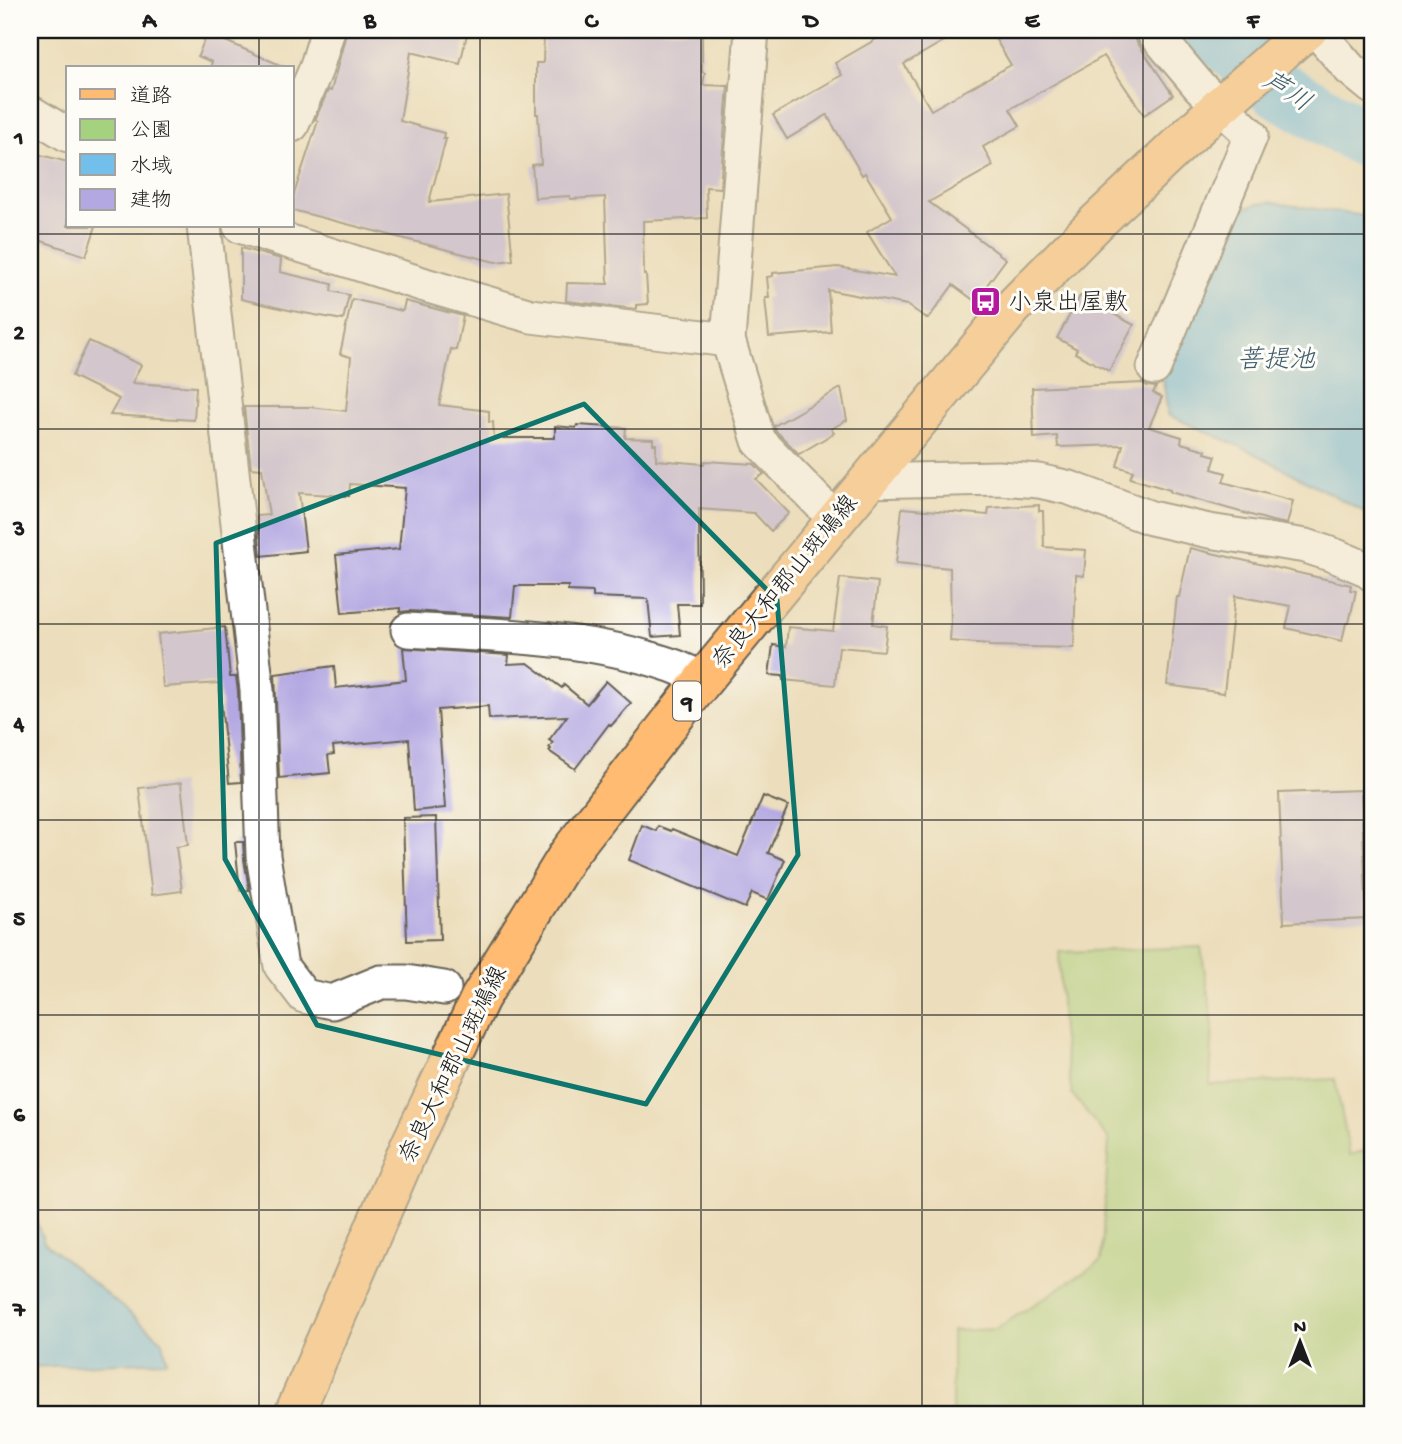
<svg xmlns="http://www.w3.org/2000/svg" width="1402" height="1444" font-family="'Gochi Hand','Klee One',sans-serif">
<rect width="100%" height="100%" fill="#fdfcf7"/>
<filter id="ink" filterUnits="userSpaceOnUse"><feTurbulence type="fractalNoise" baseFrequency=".0143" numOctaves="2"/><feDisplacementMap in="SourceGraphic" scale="14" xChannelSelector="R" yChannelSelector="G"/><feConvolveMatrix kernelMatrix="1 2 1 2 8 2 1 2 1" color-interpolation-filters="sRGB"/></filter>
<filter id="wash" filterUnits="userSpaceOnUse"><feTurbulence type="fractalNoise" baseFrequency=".00686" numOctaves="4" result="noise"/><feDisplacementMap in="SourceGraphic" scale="28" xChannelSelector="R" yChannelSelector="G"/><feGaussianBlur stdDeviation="1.57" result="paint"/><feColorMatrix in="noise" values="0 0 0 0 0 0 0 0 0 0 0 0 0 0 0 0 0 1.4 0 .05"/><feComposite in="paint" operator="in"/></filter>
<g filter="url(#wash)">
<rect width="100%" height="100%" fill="#ecdebc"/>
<path fill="#a5d27f" stroke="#60774e" stroke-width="2" d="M1201 947 1213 1024 1210 1085 1335 1079 1350 1155 1372 1148V1414H952V1331L996 1329 1101 1261 1109 1140 1072 1094 1062 1033 1059 952Z"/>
<g fill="#72bfec" stroke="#476e84" stroke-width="2">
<path d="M1269 202 1372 217V516L1250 451 1168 415 1163 378 1234 212 1257 204Z"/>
<path d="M30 1204 44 1242 163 1341 167 1361 30 1367Z"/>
</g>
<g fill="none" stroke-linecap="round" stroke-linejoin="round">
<path stroke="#72bfec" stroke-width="58" d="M1211 30 1278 89 1364 138 1372 140"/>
</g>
<g id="blocks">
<g fill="#b4a8e2">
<path d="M347 30H468L460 64 411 52 400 121 444 133 443 139H446L429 202 506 194 513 260 495 262 292 210V200L318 121 315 120 328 90 331 91Z"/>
<path d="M544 30H702V72L705 73 703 85 728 86 720 188 706 187 707 218 643 221 644 275H646L648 304 636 305V309L566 301 567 283 608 284 605 197 570 199V196L535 198 532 165 541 164 538 114H536V63H543Z"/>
<path d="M892 30H963L904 64 931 110 1011 65 990 30H1133V34L1137 42 1173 95 1144 115 1104 56 1010 109 1020 126 983 147 993 166 929 202 1006 259 975 301 953 285 928 319 907 305 828 290 831 332 769 337 765 298H769L767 277 773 276V273L838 267 895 277 867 232 892 217 865 173 862 175 827 115 787 139 773 115 842 75 835 63Z"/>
<path d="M207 33 287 68H210L212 62 198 56Z"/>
<path d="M33 153 68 162V226H96L86 256 30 237V166Z"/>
<path d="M241 248 281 259 280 272 332 284 331 291 349 295 343 320 293 311 241 299Z"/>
<path d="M1080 296 1134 325 1109 371 1075 353 1077 349 1057 338Z"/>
<path d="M352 299 402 311 403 310 405 301 463 316 456 350 451 349 439 405 489 411V422H493L494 438H555V426L576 428 577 425 626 428 625 438 653 439V444H656V460L704 464 705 461 754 464 764 474 756 479 789 513 771 531 754 513 699 509 700 604H677L680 635 652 637 648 599 593 597V592L568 591V586H515L512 617 409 611 400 612V608L342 613 336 555 399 549 405 488 350 484 349 496 299 493 306 551 261 556 257 516 269 515 262 469 251 468 244 407H309L346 411 351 357 340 354Z"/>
<path d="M89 341 141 365 132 383 196 387 194 420 110 415 119 399 72 376Z"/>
<path d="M1143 383 1147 386 1156 387 1153 393 1162 397 1149 427 1182 437 1181 443 1206 450 1205 453 1216 456 1212 469 1226 473 1223 482 1293 501 1287 524 1272 521 1170 492V490L1130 478 1133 471 1117 466 1123 445 1058 447 1057 436 1034 438 1032 388Z"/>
<path d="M841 388 847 420 831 429 834 433 799 454 776 431 774 426Z"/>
<path d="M1039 505V511H1043L1044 547 1086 550 1084 576 1076 575 1074 648 989 646V644L950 641 951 625 950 568 896 563 902 508 988 515 989 508Z"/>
<path d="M1190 548 1351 585 1350 590 1356 591 1349 623H1346L1342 641 1286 628 1291 606 1235 596 1224 693 1167 685 1177 597H1179Z"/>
<path d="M840 578 878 582 873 624 887 626 884 651 839 647 835 685 783 680V676L769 675 773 645 786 647 788 627 833 631Z"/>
<path d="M225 627 230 677H236L238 691 241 782 229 783 219 683 163 687 158 634Z"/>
<path d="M403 648 509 655 508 664 528 663 562 688 564 685 587 704 606 681 631 703 611 726 609 724 575 769 549 751 551 749 549 747 553 743 549 740 567 716 489 719 488 706 438 710 445 808 414 811 409 739 333 746 334 754 328 755 330 773 279 778 275 674 334 666 336 688 406 680Z"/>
<path d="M181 783 188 845 176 847 182 891 152 895 139 788Z"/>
<path d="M1361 790 1367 919 1284 923 1279 793Z"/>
<path d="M763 796 788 806 768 853 785 860 768 900 752 893 745 908 629 860 642 825 656 831 658 826 671 831 672 829 738 856Z"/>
<path d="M436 817 440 940 407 941 403 818Z"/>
<path d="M235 842H243L244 859 249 890 240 891Z"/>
</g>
</g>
</g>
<g filter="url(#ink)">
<use href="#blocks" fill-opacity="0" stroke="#656054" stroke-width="2"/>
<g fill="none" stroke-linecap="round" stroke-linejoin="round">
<defs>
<g id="minor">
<path d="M752 30 728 340 759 441 835 519"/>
<path d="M1152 30 1199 86 1251 135 1154 368"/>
<path d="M1316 30 1350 69 1372 87"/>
<path d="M30 112 68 135"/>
<path d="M292 125 316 69 328 30"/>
<path d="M204 226 257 690 263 856 281 966 304 996 332 1002 381 982H406L444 988"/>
<path d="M240 226 425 285 531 316 728 340"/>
<path d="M866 481 998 478 1039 481 1070 488 1151 518 1209 531 1306 546 1336 556 1364 568 1372 574"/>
<path d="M408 630C488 635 571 636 648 658 669 664 685 669 703 680"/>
</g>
<path id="primary" d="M294 1414 409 1148 480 998 569 853 703 680 1012 308 1097 222 1220 106 1294 41 1308 30"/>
</defs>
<use href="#minor" stroke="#656054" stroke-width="37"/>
<use href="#primary" stroke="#656054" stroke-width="42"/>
<use href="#minor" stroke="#fff" stroke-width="33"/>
<use href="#primary" stroke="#ffbb71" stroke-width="38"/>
</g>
</g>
<path d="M0 0H1402V1444H0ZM584 404 777 600 798 855 646 1104 317 1025 225 859 216 543Z" fill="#ecdebc" fill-opacity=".55" fill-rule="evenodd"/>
<path fill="none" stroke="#0f766e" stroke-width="5" stroke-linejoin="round" d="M584 404 777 600 798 855 646 1104 317 1025 225 859 216 543Z"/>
<path fill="none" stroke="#1c1c1c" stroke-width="2" stroke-opacity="0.55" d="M259 30V68M480 30V1414M701 30V1414M922 30V1414M1143 30V1414M259 226V1414M30 234H1372M30 429H1372M30 624H1372M30 820H1372M30 1015H1372M30 1210H1372"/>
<defs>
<symbol id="bus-square" viewBox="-11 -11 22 22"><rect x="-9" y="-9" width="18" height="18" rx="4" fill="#b5179e" stroke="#fdfcf7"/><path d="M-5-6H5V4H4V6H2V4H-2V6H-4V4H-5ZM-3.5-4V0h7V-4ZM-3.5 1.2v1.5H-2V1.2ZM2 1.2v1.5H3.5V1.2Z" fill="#fff"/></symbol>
</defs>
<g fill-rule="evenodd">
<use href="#bus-square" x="968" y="284" width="35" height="35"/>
</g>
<g text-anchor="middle" stroke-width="6" stroke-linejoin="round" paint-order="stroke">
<rect fill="#fdfcf7" stroke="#605f5e" stroke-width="2" x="673" y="681.5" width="28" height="39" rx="5"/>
<g font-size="23" font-weight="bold" fill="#1c1c1c">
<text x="687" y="709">9</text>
</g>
<g font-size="24" fill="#1c1c1c" stroke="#fdfcf7" text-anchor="start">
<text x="1008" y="309">小泉出屋敷</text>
</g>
<g font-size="24" fill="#1c1c1c" stroke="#fdfcf7">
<text transform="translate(784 581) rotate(-51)" y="8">奈良大和郡山斑鳩線</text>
<text transform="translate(452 1064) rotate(-64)" y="8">奈良大和郡山斑鳩線</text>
</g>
<g font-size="26" font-style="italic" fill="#3e5d6f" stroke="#fdfcf7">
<text transform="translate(1288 90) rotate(33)" y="9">芦川</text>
<text x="1276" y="367">菩提池</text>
</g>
</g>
<rect width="1402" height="1444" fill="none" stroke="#fdfcf7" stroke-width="77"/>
<rect x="66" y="66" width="228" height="161" fill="#fdfcf7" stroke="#a3a29f" stroke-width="2"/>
<rect x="80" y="89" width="35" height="10" fill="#ffbb71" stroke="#a3a29f" stroke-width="2"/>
<text x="130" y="102" font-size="21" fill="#1c1c1c">道路</text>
<rect x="80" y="119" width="35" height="21" fill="#a5d27f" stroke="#a3a29f" stroke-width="2"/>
<text x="130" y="136" font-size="21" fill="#1c1c1c">公園</text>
<rect x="80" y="154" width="35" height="21" fill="#72bfec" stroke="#a3a29f" stroke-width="2"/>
<text x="130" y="172" font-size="21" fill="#1c1c1c">水域</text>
<rect x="80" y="189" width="35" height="21" fill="#b4a8e2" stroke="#a3a29f" stroke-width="2"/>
<text x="130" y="206" font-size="21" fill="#1c1c1c">建物</text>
<g transform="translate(1300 1342)" stroke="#fdfcf7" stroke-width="5" paint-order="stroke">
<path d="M0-5L12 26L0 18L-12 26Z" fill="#1c1c1c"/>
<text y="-10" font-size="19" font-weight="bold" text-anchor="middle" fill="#1c1c1c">N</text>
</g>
<rect x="38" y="38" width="1326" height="1368" fill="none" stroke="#1c1c1c" stroke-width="2.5"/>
<g font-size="23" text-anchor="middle" font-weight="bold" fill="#1c1c1c">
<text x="149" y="27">A</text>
<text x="370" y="27">B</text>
<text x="591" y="27">C</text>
<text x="811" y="27">D</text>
<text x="1032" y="27">E</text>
<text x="1253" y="27">F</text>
<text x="19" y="144">1</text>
<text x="19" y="339">2</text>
<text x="19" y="535">3</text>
<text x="19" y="730">4</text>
<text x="19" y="925">5</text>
<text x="19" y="1121">6</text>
<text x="19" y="1316">7</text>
</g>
</svg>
